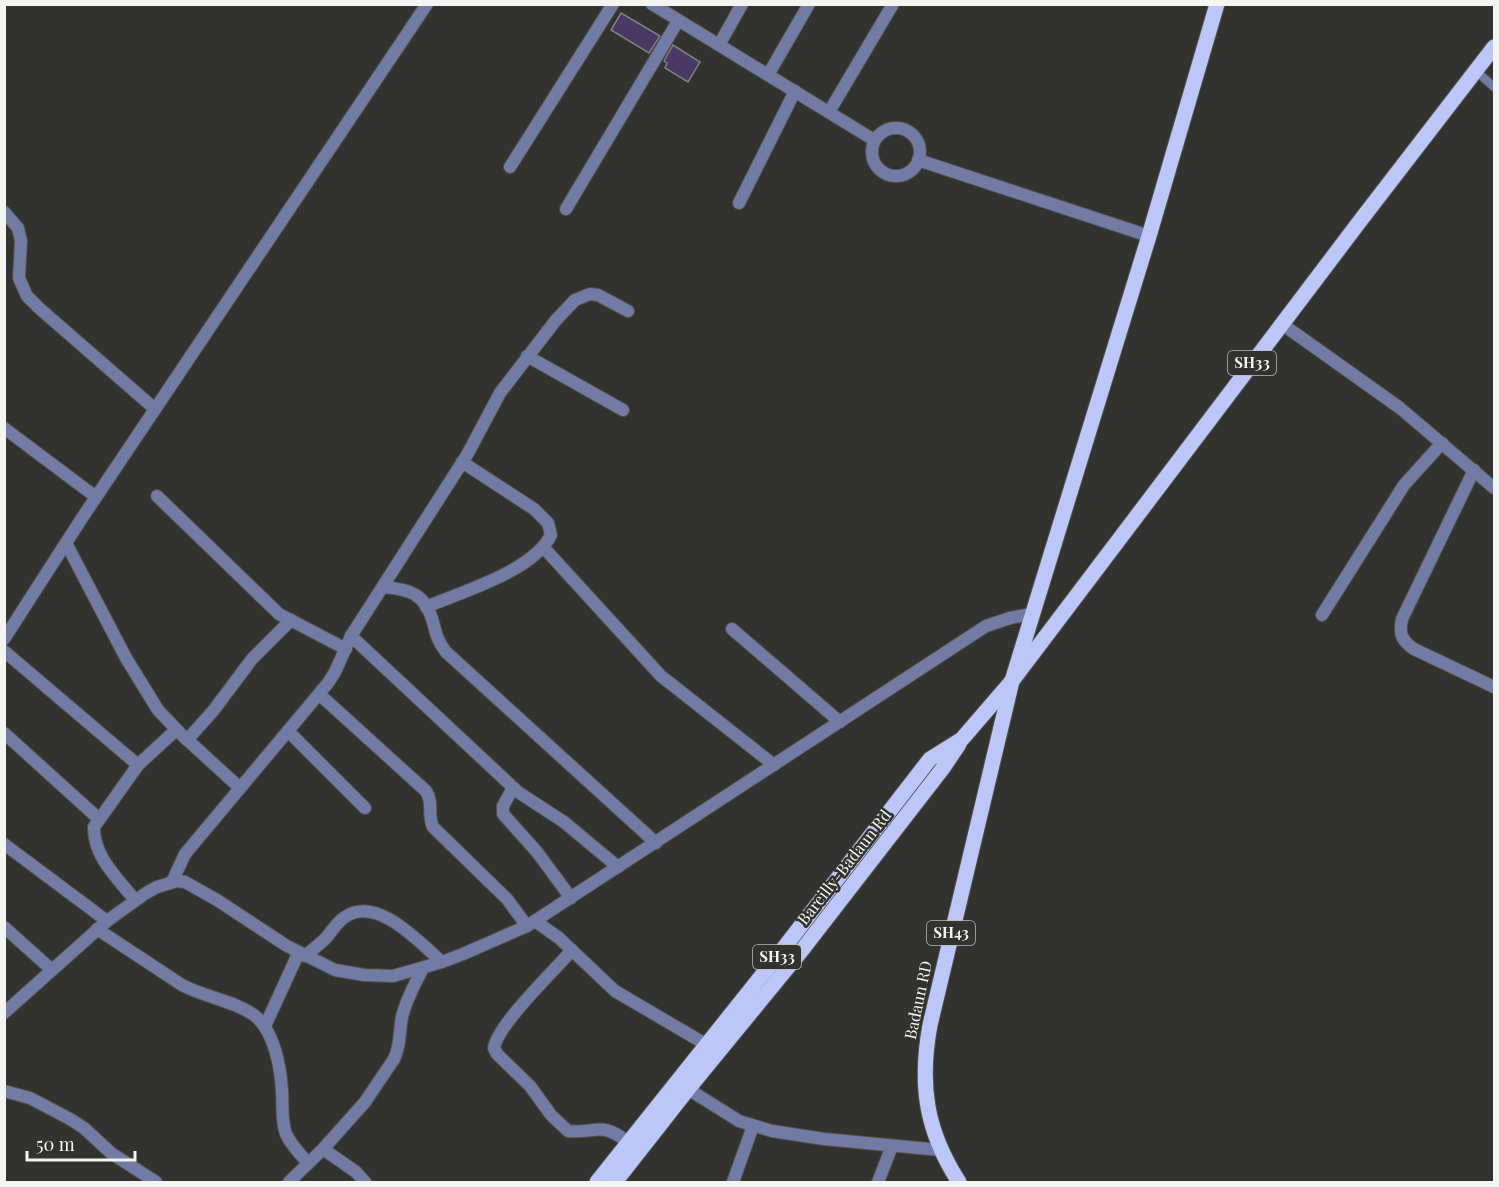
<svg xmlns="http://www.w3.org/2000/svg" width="1499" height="1187" font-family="'Playfair Display',serif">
<rect width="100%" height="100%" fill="#32322e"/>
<g fill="#4a3865" stroke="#807f83" stroke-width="1.5">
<path d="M621 13 660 36 649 53 611 30Z"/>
<path d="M673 45 700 62 688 82 665 68 667 63 664 61Z"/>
</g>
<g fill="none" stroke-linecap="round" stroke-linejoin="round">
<defs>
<path id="lane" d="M1476 71 1494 87"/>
<g id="street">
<path d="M652 4 874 140"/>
<path d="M719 45 742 4"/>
<path d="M768 75 809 4"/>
<path d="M829 112 893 4"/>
<circle cx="896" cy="152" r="24"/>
<path d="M918 160 1149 236"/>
<path d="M510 167 613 4"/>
<path d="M739 203 795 91"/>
<path d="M566 209 678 21"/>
<path d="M4 212 18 228 21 241 19 278 27 296 39 308 155 409"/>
<path d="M1282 324 1400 408 1494 488"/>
<path d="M527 356 623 410"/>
<path d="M4 428 96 497"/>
<path d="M1474 470 1402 619C1399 634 1401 640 1414 649L1494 687"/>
<path d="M157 496 279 614 346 649"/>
<path d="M66 543 126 658 158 710 182 735 240 788"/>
<path d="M544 548 661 676 774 765"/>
<path d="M383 587C409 589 425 593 433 622 436 634 438 642 446 652L656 843"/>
<path d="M426 607C464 591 533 571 551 535L548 523 534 509 462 462"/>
<path d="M1322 615 1404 485 1442 443"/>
<path d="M732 629 840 722"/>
<path d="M351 636 518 792 564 822 618 867"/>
<path d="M4 639 82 518 427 4"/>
<path d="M4 651 138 765"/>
<path d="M319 694 426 791C434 803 427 814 433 827L507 899 527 926"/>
<path d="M288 731 365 808"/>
<path d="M4 733 99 819"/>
<path d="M187 740 213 711 252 659 291 620"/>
<path d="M513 788 503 806V814L537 852 571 898"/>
<path d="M4 844 107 921"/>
<path d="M172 882 185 854 328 683 335 672 351 636 467 455 500 393 556 320 575 300 590 294 598 295 628 311"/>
<path d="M135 900C118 879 93 856 94 827L138 765 176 730"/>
<path d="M535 921 559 938 615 991 707 1045"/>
<path d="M4 927 52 970"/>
<path d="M97 929 182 985C204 997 235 1001 254 1015 274 1030 281 1068 282 1092 283 1106 281 1120 286 1134 291 1145 300 1154 308 1163"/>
<path d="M572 950C554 971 498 1024 494 1048L497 1054 530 1086 551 1115 568 1131C596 1134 601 1120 629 1143"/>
<path d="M305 956C312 950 320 944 326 938 332 931 337 922 345 917 377 895 419 942 442 962"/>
<path d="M4 1013 107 921 146 893 157 887 177 881 185 882 217 900 287 946 335 970 364 975 393 976 442 962 463 954 527 926 986 626 1010 618 1031 614"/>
<path d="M265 1026 299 952"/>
<path d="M688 1089 739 1121 772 1131 824 1139 940 1150"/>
<path d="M4 1091 30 1098 70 1119 84 1128 111 1153 156 1182"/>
<path d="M323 1149 356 1172 365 1182"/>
<path d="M289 1182 323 1149 365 1102 394 1059C401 1045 399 1031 402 1017 406 999 415 984 423 968"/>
<path d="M733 1182 753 1126"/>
<path d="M878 1182 892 1146"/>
</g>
<g id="primary">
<path d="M597 1182 783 949 930 759 962 739 1012 681 1360 221 1494 47"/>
<path d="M615 1182 688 1089 802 950 943 768 959 744"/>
<path d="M959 1182C926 1131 919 1085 930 1025L1012 681 1149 236 1217 4"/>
</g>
</defs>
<use href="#lane" stroke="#51514d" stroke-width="10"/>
<use href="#street" stroke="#51514d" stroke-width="14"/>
<use href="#primary" stroke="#51514d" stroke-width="17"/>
<use href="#lane" stroke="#727ba3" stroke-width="8"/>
<use href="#street" stroke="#727ba3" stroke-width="12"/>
<use href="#primary" stroke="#bcc7f8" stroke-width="15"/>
</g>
<g text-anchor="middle" stroke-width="5" stroke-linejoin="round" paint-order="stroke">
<g fill="#32322e" stroke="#babab6" stroke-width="1.5">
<rect x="1228" y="351" width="48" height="24" rx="4.5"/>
<rect x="927" y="921" width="48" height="24" rx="4.5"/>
<rect x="753" y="945" width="48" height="24" rx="4.5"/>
</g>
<g font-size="15" font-weight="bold" fill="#f4f4f1">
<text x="1252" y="368">SH33</text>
<text x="951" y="938">SH43</text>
<text x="777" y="962">SH33</text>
</g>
<g font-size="16" fill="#f4f4f1" stroke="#32322e">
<text transform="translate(844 867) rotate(-52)" y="6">Bareilly-Badaun Rd</text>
<text transform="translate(918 1000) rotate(-78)" y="6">Badaun RD</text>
</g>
</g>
<rect width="1499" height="1187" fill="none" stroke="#f4f4f1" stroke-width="12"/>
<path d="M27 1151v9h108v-9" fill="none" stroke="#f4f4f1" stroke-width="3"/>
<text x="36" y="1151" font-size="18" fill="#f4f4f1" stroke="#32322e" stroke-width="4.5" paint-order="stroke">50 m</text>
</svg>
